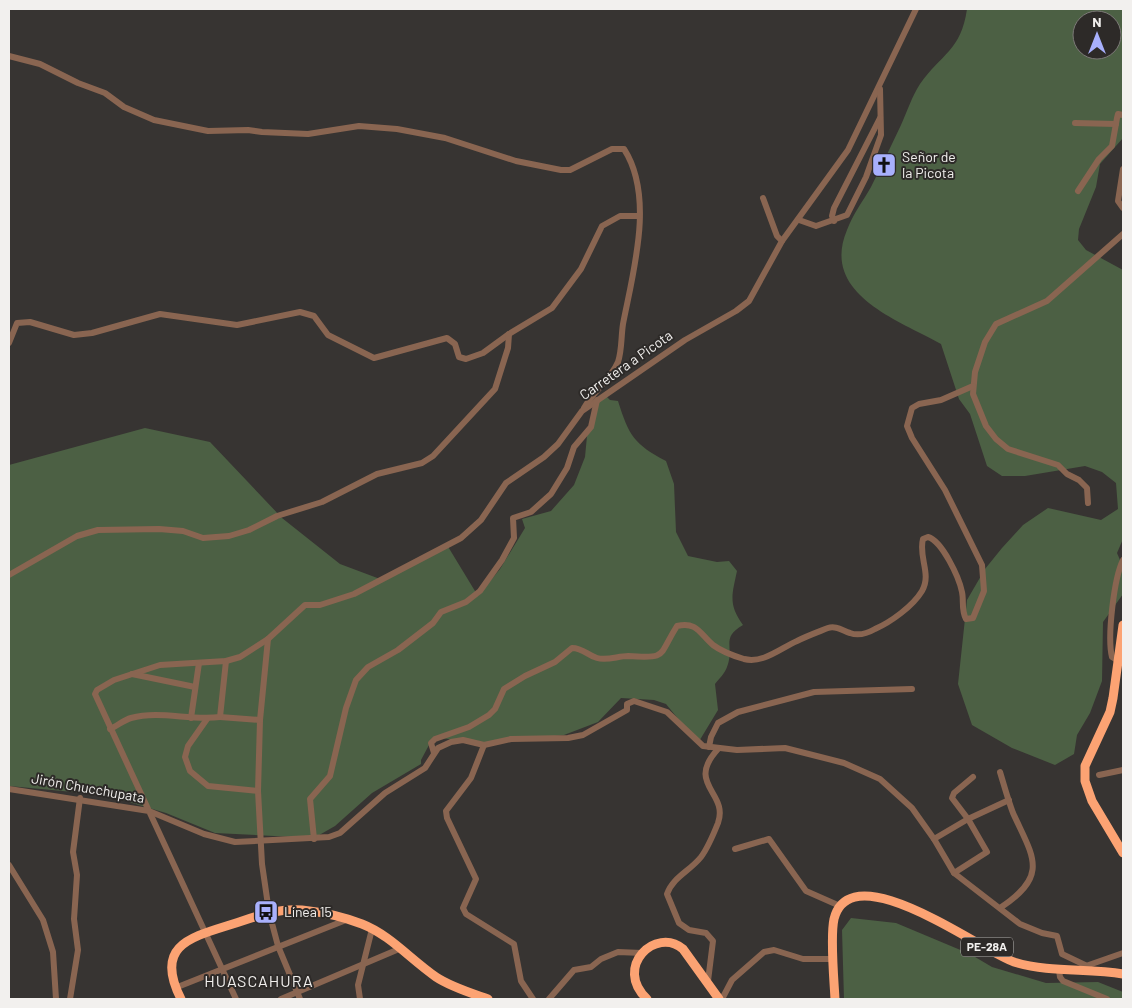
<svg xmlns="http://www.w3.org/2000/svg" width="1132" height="1008" font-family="Barlow,sans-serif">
<rect width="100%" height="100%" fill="#373432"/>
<g fill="#4c6044" fill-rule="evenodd">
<path d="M967 9H1123V138L1100 164 1096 187 1079 229 1078 240 1086 250 1123 270V539L1117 553 1123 567V594L1103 622 1102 681 1090 713 1077 735 1074 754 1055 765 1012 748 972 725 958 684 967 600 985 569 1002 548 1023 525 1048 508 1101 520 1118 509 1116 483 1102 472 1085 466 1025 476H1002L987 466 970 414 959 399 941 344C898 320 820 294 847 230 853 214 863 201 871 187 881 167 891 146 901 125 907 112 912 96 920 84 941 54 961 51 967 9ZM1082 20H1112V50H1082Z"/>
<path d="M605 395 610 400 618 401C629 436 634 444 666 461L674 484 676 532 688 556 717 562 729 561 737 571C732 595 728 604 743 625 720 638 735 647 727 667 725 673 719 679 715 684L718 710 698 743 666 704 654 700 621 698 598 722 564 735 480 744 442 738 429 745 421 760V764L372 793 335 826 314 838 215 833 166 813 105 795 9 786V465L145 428 210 442 282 518 340 564 380 579 447 545 478 596 500 569 525 528 522 519 551 511 574 485 585 457 587 436 597 400Z"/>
<path d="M851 918 896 923 970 954 992 967 1046 983 1098 982 1123 992V999H844L842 930Z"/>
</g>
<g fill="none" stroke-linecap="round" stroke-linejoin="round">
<g stroke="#896551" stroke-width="6">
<path d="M916 9 848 150 782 241 749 301 736 311 685 340 582 411 558 444 544 457 506 483 481 520 461 538 354 594 320 605H305L268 639 240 657 226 661 160 665 114 680 97 690 95 694 149 811 204 834 235 842 329 837 340 833 385 793 425 768 438 748 451 742 463 740 484 745 511 739 568 738 583 735 627 710V704L634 701 667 712 703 746 737 750 785 748 844 763 880 779 912 808 934 839 954 873 1020 924 1042 933 1057 936 1062 954 1085 965"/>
<path d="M9 56 40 64 78 83 105 93 124 107 154 120 208 131 248 130 262 132 308 134 359 126 397 129 445 138 516 161 561 170H570L612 149H624C655 197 633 272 623 324 621 337 622 350 618 362 611 379 593 392 584 408"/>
<path d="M1075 123 1116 124"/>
<path d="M1123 169 1118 201 1123 208"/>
<path d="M1078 191 1099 159 1112 146 1117 118 1118 114 1123 115"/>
<path d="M763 198 777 236 782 241"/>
<path d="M799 220 816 226 847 215 866 177 881 135 880 89"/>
<path d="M834 221 832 216 834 208 880 118"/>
<path d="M9 343 17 323 30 322 74 335 92 333 160 314 237 325 300 312 314 316 328 335 374 358 447 338 455 344 459 357 466 359 483 353 509 334 552 308 581 269 602 226 620 216H639"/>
<path d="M1088 503 1087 488 1079 480 1067 474 1058 465 1008 449 996 439 986 426 973 394 975 372 985 342 996 324 1047 301 1123 234"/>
<path d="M9 575 77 536 98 530 159 529 183 531 203 538 229 536 249 530 277 516 322 502 377 474 422 463 433 456 495 389 508 348 509 334"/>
<path d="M268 639 260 720 258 791 262 864 269 912 278 946 300 999"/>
<path d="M1120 662 1112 657C1107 637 1114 578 1123 560"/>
<path d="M132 674 195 687"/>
<path d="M220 717 260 720"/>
<path d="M191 718 199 663"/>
<path d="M207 719 188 746 185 757 190 771 208 786 258 791"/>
<path d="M110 729C117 726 124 720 131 718 160 710 190 721 220 717L226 661"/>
<path d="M484 745 471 778 446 811 447 818 476 879 463 908 466 914 514 944 521 981 533 999"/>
<path d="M709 747 711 737 718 723 738 712 814 692 912 689"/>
<path d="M434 753 431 743 435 739 469 727 489 715 495 709 504 689 525 676 555 662 572 648C583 648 587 655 597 658 607 661 618 656 628 656 668 659 658 656 677 626 697 621 700 634 713 645 721 651 734 656 744 659 763 664 781 648 797 641 807 636 818 632 828 628 836 625 843 631 850 633 858 636 868 633 875 629 891 622 913 606 922 591 932 574 918 557 923 539L928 537C942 541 959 577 962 592 964 601 961 610 966 619L973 618 984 591 982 565 945 490 912 438 907 426 912 408 919 404 941 400 973 386"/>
<path d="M1000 772C1004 785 1008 800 1013 813 1033 857 1050 875 1000 908"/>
<path d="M1099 775 1123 770"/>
<path d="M9 789 149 811 236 999"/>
<path d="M314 839 310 799 330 776 346 708 356 680 368 667 398 650 433 623 441 612 466 602 480 591 502 560 514 538 513 518 531 512 551 494 567 468 574 447 591 427 597 400"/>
<path d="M934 839 968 819 1009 800"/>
<path d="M735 849 769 839 806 891 840 906"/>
<path d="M9 865 43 920 53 952 56 999"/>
<path d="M954 873 987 852 968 819 952 798 954 793 973 777"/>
<path d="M1083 967 1123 953"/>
<path d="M1059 970 1060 977 1063 981 1107 999"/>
<path d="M708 981 713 941 706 933 689 930 679 923 667 894C673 877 690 871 701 857 707 849 714 833 718 823 729 792 685 785 718 749"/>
<path d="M175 988 346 920"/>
<path d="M70 999 78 950 74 919 77 875 73 852 80 798"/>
<path d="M281 999 399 949"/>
<path d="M360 999 358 985 372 929"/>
<path d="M549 999 574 970 591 967 601 959 618 952 642 953"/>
<path d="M722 999 732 980 764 952 774 950 803 959H834"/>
</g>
<g stroke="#fca373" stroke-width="9">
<path d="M1123 625 1113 698 1110 712 1085 766V781L1092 801 1123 853"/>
<path d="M181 999C153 944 192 937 236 923 257 916 279 908 302 910 321 912 344 917 362 924 390 935 410 959 436 977 451 987 471 993 488 999"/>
<path d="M647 999C613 967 656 926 683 949L719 999"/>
<path d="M835 999C834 980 830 937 834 919 851 852 983 952 1014 962 1050 973 1087 968 1123 974"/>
</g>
</g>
<defs>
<symbol id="church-square" viewBox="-11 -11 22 22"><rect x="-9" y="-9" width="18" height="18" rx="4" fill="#a8b0fc" stroke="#2d2a28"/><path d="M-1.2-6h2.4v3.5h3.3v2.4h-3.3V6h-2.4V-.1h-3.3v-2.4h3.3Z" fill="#111"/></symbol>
<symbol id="bus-square" viewBox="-11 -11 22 22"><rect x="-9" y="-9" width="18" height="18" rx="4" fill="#a8b0fc" stroke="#2d2a28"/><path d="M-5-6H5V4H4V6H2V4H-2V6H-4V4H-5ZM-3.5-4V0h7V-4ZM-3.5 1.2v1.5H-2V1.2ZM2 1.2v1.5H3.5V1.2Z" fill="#111"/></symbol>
</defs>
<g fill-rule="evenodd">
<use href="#church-square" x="870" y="151" width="28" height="28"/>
<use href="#bus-square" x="252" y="898" width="28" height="28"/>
</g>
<g text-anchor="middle" stroke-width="4" stroke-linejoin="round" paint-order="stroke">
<rect fill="#2d2a28" stroke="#b7b5b3" stroke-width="1" x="961" y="937.5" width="52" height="19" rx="4"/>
<g font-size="12" font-weight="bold" fill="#f2f0ee">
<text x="987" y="951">PE-28A</text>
</g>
<g font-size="14" fill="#f2f0ee" stroke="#2d2a28" text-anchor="start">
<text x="902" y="162">Señor de<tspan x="902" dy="16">la Picota</tspan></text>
<text x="284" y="917">Línea 15</text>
</g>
<g font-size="14" fill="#f2f0ee" stroke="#2d2a28">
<text transform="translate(626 365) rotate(-35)" y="5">Carretera a Picota</text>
<text transform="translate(88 788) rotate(10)" y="5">Jirón Chucchupata</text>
</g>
<g font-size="16" letter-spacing="1" fill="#f2f0ee" stroke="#2d2a28">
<text x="259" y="987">HUASCAHURA</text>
</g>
</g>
<rect width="1132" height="1008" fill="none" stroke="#f2f0ee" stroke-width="20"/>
<g transform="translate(1097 35)"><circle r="24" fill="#2d2a28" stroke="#7c7977"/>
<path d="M0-4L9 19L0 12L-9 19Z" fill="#a8b0fc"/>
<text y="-8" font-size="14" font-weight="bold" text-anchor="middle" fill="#f2f0ee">N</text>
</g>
</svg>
